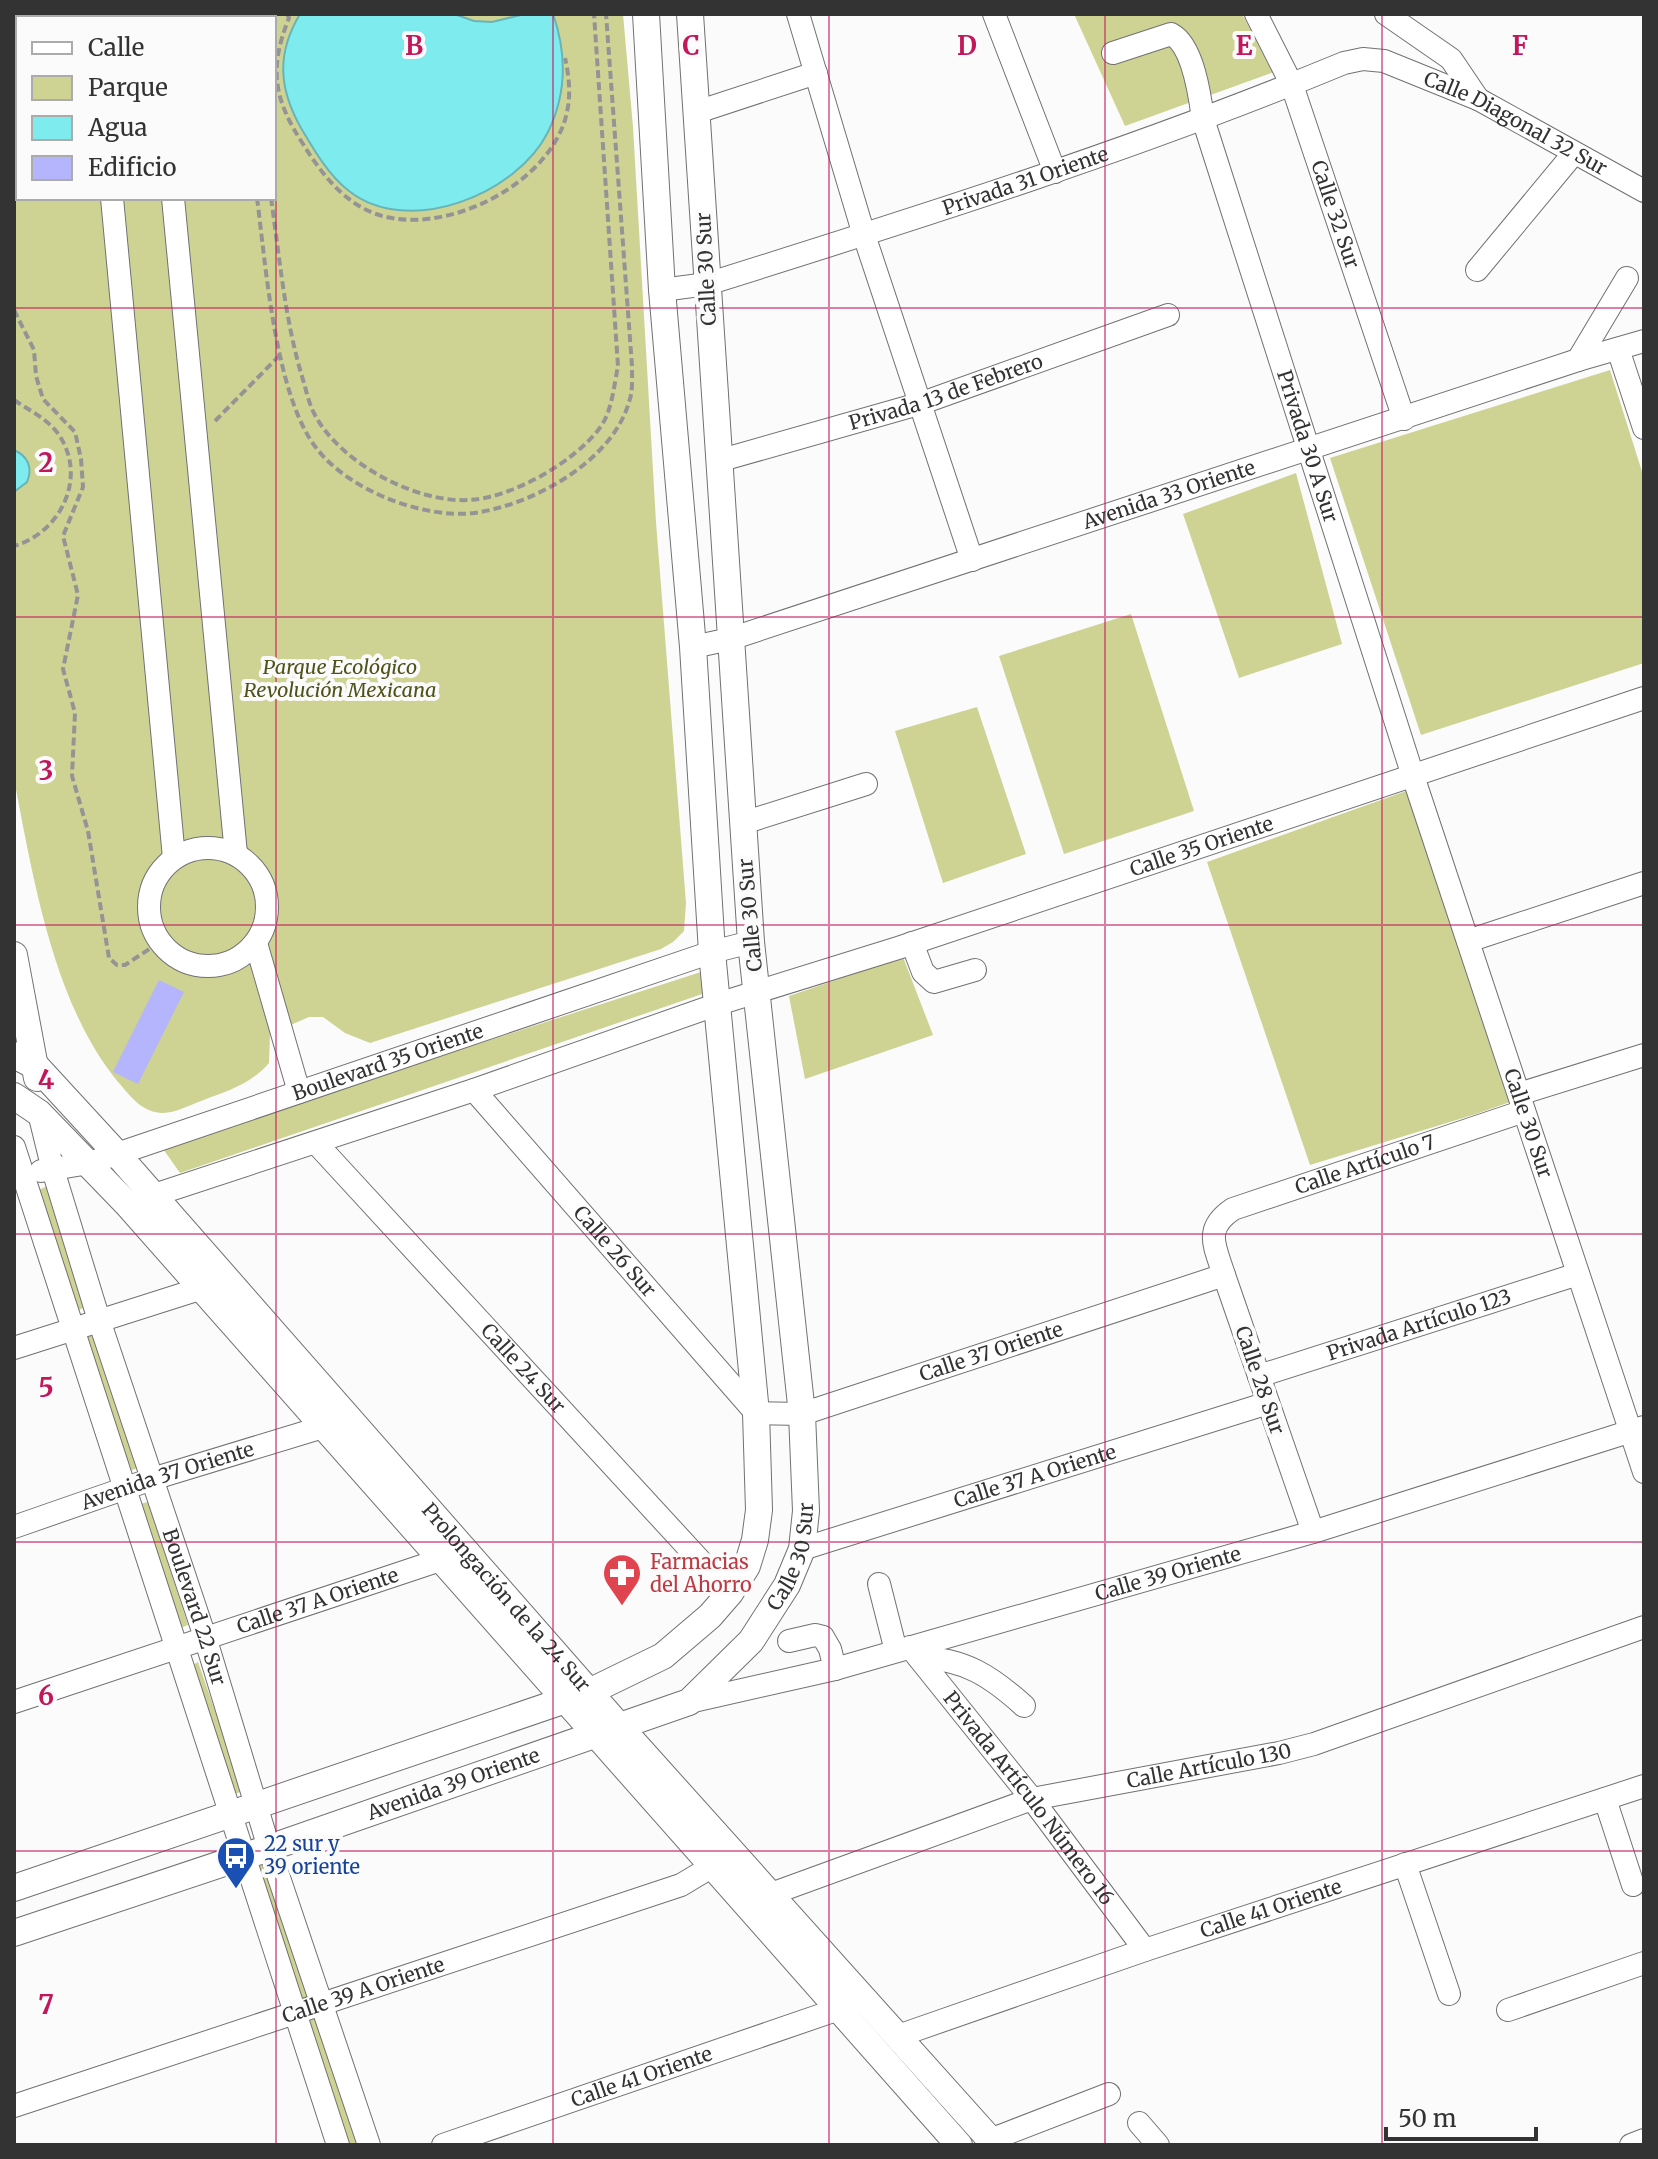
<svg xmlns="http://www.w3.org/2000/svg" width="1658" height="2159" font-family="Merriweather,serif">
<rect width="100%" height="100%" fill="#fbfbfc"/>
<g fill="#ced394" fill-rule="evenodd">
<path d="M14 14H623L633 127 656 522 686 903 684 931 673 942 661 949 370 1043 345 1033 323 1017H309L270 1034 269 1063C251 1084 228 1091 201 1101 187 1106 171 1116 155 1112 138 1108 129 1094 118 1082 53 1003 33 877 14 779ZM18 18H274V198H18Z"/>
<path d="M1074 14H1242L1274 72 1125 126Z"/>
<path d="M1610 370 1644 478V663L1421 735 1330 458Z"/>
<path d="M1296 473 1342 644 1239 678 1183 514Z"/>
<path d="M1131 614 1194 811 1064 854 999 656Z"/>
<path d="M977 707 1026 854 943 883 895 731Z"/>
<path d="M1409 790 1510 1102 1476 1114 1310 1165 1207 862Z"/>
<path d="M903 957 933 1035 805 1079 789 996Z"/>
<path d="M704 971 711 991 180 1173 161 1146Z"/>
<path d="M50 1185 91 1305 71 1313 31 1193Z"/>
<path d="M100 1330 145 1466 125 1472 80 1337Z"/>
<path d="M148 1502 188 1625 175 1630 135 1505Z"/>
<path d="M198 1662 243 1791 229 1796 189 1667Z"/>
<path d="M264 1860 362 2145H348L254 1865Z"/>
</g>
<g fill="#7eebef" stroke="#68b4b7" stroke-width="2">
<path d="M300 14H454L474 21 492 22 525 14H553C567 54 567 93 548 132 517 194 409 238 349 191 329 176 314 150 301 128 279 89 276 54 300 14Z"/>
<path d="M14 450C28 456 33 468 27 482L14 492Z"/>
</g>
<path fill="#b4b5fc" d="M159 980 184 992 138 1084 113 1072Z"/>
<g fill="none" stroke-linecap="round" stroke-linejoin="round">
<defs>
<g id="minor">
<path d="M95 14V18"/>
<path d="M155 14V18"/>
<path d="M798 14 864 235 972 560"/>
<path d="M994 14 1055 172"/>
<path id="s1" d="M1256 14 1292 85 1404 419"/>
<path d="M1386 14 1451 59 1478 99"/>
<path id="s2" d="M1113 53 1171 34C1193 45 1200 96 1203 119L1413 776 1644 1472"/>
<path d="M697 112 816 73"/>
<path d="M112 198 174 858"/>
<path d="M173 198 236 854"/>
<path d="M1477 270 1574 153"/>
<path id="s3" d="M662 290 707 284C921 217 1136 149 1344 63L1363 59 1384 61 1478 99 1644 191"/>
<path d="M1618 349 1644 428"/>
<path d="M1578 360 1627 278"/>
<path id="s4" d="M718 461 922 403 1168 315"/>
<path id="s5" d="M693 647 730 639 1578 360 1644 341"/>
<path d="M743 823 866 784"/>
<circle cx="208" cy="907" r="59"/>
<path d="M1468 941 1644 883"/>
<path d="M256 943 299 1092"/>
<path d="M912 943 923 972 934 982 975 970"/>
<path id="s6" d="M474 1090 756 1413 802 1414 1224 1275"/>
<path d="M1519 1094 1644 1055"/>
<path id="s7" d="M39 1113 53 1170 99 1320 205 1637 269 1848 369 2145"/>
<path id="s8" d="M316 1143 730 1593"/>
<path d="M14 1147 338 2145"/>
<path id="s9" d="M41 1171 89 1163 117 1154 712 952 751 942"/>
<path id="s10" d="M139 1200 474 1090 718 1004 898 948 1644 698"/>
<path d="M14 1348 215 1284"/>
<path id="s11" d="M1259 1376 1578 1274"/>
<path id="s12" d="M14 1527 152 1479 323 1427"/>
<path id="s13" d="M1313 1532 1224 1275C1215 1246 1203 1229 1233 1209L1524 1111"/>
<path id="s14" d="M802 1549 1268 1403"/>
<path d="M879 1584 896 1651"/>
<path d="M789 1641 815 1635 823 1637 830 1649 835 1669"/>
<path id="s15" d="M910 1647 1032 1799 1145 1950"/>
<path d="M919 1658C964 1658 992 1677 1024 1706"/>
<path id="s16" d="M14 1702 440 1560"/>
<path id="s17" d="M689 1702 835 1669 1313 1532 1644 1427"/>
<path d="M1605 1799 1633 1885"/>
<path d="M1405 1864 1449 1994"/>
<path id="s18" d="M771 1894 1032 1799 1279 1753 1314 1744 1644 1627"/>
<path d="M1508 2010 1644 1963"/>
<path id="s19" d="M898 2036 1145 1950 1644 1786"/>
<path id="s20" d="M14 2106 681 1885 711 1867"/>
<path d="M1139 2123 1158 2145"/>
<path d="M990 2140 1109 2094"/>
<path id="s21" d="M443 2145 839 2009 853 2001"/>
<path d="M1631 2145 1644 2140"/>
</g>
<g id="major">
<path d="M14 955 37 1078"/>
<path id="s22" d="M14 1055 37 1067 117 1154 619 1726 995 2145"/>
<path d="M14 1096 39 1113 127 1204 959 2145"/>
<path d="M14 1888 589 1692 663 1656 710 1616 730 1593 747 1566 755 1540 759 1510 756 1413 712 952 693 647 662 290 646 14"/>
<path id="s23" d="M14 1933 269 1848 689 1702 751 1641 787 1585 802 1549 806 1511 802 1414 751 942 690 14"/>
</g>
</defs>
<use href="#minor" stroke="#717173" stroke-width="24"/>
<use href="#major" stroke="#717173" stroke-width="28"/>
<g stroke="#949495" stroke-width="4" stroke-dasharray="8 4" stroke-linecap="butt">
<path d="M233 14V18"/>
<path d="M247 14V18"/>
<path d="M287 14 289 18C269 68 273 98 303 144 321 173 343 202 376 214 444 238 552 184 567 112 571 94 569 76 565 58"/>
<path d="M257 198C266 266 275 396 317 449 349 490 422 519 474 513 532 505 612 462 629 402 633 392 632 378 632 366L606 14"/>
<path d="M271 198C280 260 285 323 304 383 307 394 310 407 316 417 342 463 415 503 469 500 511 498 573 463 599 429 612 413 614 385 618 366L594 14"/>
<path d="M14 310 34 350 36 376 43 399 75 432 81 459 83 487 63 536 78 595 63 669 75 713 72 776 88 831 109 958 117 965H125L160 942"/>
<path d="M14 400C30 411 48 419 59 435 88 478 60 533 14 546"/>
<path d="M215 421 279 356"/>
</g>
<use href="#minor" stroke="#fff" stroke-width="22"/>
<use href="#major" stroke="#fff" stroke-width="26"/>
</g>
<path fill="none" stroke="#c2185b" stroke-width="2" stroke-opacity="0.55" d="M276 14V2145M553 14V2145M829 14V2145M1105 14V2145M1382 14V2145M14 308H1644M14 617H1644M14 925H1644M14 1234H1644M14 1542H1644M14 1851H1644"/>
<defs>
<symbol id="pharmacy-pin" viewBox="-11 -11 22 30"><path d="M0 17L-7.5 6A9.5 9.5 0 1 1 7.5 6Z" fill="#e0444e" stroke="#fbfbfc"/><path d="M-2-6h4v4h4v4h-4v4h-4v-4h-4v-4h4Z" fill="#fff"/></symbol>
<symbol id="bus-pin" viewBox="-11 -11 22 30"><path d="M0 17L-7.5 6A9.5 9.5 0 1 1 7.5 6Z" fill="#1a4fb4" stroke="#fbfbfc"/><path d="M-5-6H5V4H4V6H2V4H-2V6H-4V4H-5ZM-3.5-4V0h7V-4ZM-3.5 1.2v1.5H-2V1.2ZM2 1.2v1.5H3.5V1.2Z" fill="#fff"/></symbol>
</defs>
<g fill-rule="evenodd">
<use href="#pharmacy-pin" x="600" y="1551" width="44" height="60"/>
<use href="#bus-pin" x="214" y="1834" width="44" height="60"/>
</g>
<g text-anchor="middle" stroke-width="8" stroke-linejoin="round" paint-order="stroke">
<g font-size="20" fill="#333334" stroke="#fbfbfc">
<text dy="7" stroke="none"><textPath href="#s3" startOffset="906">Calle Diagonal 32 Sur</textPath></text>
<text dy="7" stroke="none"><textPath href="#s3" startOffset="380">Privada 31 Oriente</textPath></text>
<text dy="7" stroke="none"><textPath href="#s1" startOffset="216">Calle 32 Sur</textPath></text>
<text transform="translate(706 269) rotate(-93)" y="7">Calle 30 Sur</text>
<text dy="7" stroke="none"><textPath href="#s4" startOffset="238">Privada 13 de Febrero</textPath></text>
<text dy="7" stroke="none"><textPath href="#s2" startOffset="498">Privada 30 A Sur</textPath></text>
<text dy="7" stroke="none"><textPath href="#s5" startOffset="500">Avenida 33 Oriente</textPath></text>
<text dy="7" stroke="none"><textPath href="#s10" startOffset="1120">Calle 35 Oriente</textPath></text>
<text transform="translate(750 915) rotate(-95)" y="7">Calle 30 Sur</text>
<text dy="7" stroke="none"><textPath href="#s9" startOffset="364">Boulevard 35 Oriente</textPath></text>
<text dy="7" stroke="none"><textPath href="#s2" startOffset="1210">Calle 30 Sur</textPath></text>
<text dy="7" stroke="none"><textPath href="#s13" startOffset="486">Calle Artículo 7</textPath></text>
<text dy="7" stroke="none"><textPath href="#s6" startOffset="214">Calle 26 Sur</textPath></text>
<text dy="7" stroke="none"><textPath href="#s11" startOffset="168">Privada Artículo 123</textPath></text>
<text dy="7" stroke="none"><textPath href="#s6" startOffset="674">Calle 37 Oriente</textPath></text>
<text dy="7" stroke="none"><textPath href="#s8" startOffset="306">Calle 24 Sur</textPath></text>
<text transform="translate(1260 1380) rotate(71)" y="7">Calle 28 Sur</text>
<text dy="7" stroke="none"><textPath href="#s12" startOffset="162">Avenida 37 Oriente</textPath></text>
<text dy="7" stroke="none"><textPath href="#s14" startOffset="244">Calle 37 A Oriente</textPath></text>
<text dy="7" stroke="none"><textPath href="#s23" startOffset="896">Calle 30 Sur</textPath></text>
<text dy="7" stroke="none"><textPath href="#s17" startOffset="496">Calle 39 Oriente</textPath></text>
<text dy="7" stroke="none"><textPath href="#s22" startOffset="734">Prolongación de la 24 Sur</textPath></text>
<text dy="7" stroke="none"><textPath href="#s16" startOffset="320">Calle 37 A Oriente</textPath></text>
<text dy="7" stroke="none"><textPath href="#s7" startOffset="518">Boulevard 22 Sur</textPath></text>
<text dy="7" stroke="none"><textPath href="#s18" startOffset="458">Calle Artículo 130</textPath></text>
<text dy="7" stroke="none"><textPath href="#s23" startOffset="464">Avenida 39 Oriente</textPath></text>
<text dy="7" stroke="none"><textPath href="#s15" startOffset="192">Privada Artículo Número 16</textPath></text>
<text dy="7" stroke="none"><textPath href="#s19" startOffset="394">Calle 41 Oriente</textPath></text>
<text dy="7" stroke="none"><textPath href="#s20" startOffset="368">Calle 39 A Oriente</textPath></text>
<text dy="7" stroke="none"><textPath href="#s21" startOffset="210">Calle 41 Oriente</textPath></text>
</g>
<g font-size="20" font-style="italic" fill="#4f5219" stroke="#fbfbfc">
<text x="340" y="674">Parque Ecológico<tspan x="340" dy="23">Revolución Mexicana</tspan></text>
</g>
<g font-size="20" fill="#be3a42" stroke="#fbfbfc" text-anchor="start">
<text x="650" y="1569">Farmacias<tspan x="650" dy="23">del Ahorro</tspan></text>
</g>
<g font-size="20" fill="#164399" stroke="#fbfbfc" text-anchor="start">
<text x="264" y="1851">22 sur y<tspan x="264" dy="23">39 oriente</tspan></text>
</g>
</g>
<g font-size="26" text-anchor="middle" font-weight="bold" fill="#c2185b" stroke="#fbfbfc" stroke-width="8" stroke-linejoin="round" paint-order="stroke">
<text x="414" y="55">B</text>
<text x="691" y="55">C</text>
<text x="967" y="55">D</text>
<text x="1244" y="55">E</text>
<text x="1520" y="55">F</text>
<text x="46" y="472">2</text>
<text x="46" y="780">3</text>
<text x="46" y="1089">4</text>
<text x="46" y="1397">5</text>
<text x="46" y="1705">6</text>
<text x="46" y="2014">7</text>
</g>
<rect width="1658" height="2159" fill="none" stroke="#333334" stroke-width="32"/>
<rect x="16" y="16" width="260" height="184" fill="#fbfbfc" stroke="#ababac" stroke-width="2"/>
<rect x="32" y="42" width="40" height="12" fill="#ffffff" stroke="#ababac" stroke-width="2"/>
<text x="88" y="56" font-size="24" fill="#333334">Calle</text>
<rect x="32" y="76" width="40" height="24" fill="#ced394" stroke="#ababac" stroke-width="2"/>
<text x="88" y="96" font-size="24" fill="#333334">Parque</text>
<rect x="32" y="116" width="40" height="24" fill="#7eebef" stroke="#ababac" stroke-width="2"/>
<text x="88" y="136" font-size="24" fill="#333334">Agua</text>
<rect x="32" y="156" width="40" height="24" fill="#b4b5fc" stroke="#ababac" stroke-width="2"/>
<text x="88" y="176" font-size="24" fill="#333334">Edificio</text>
<path d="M1386 2127v12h150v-12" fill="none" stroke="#333334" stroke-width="4"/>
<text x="1398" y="2127" font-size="24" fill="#333334" stroke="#fbfbfc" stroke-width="6" paint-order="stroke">50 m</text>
</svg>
